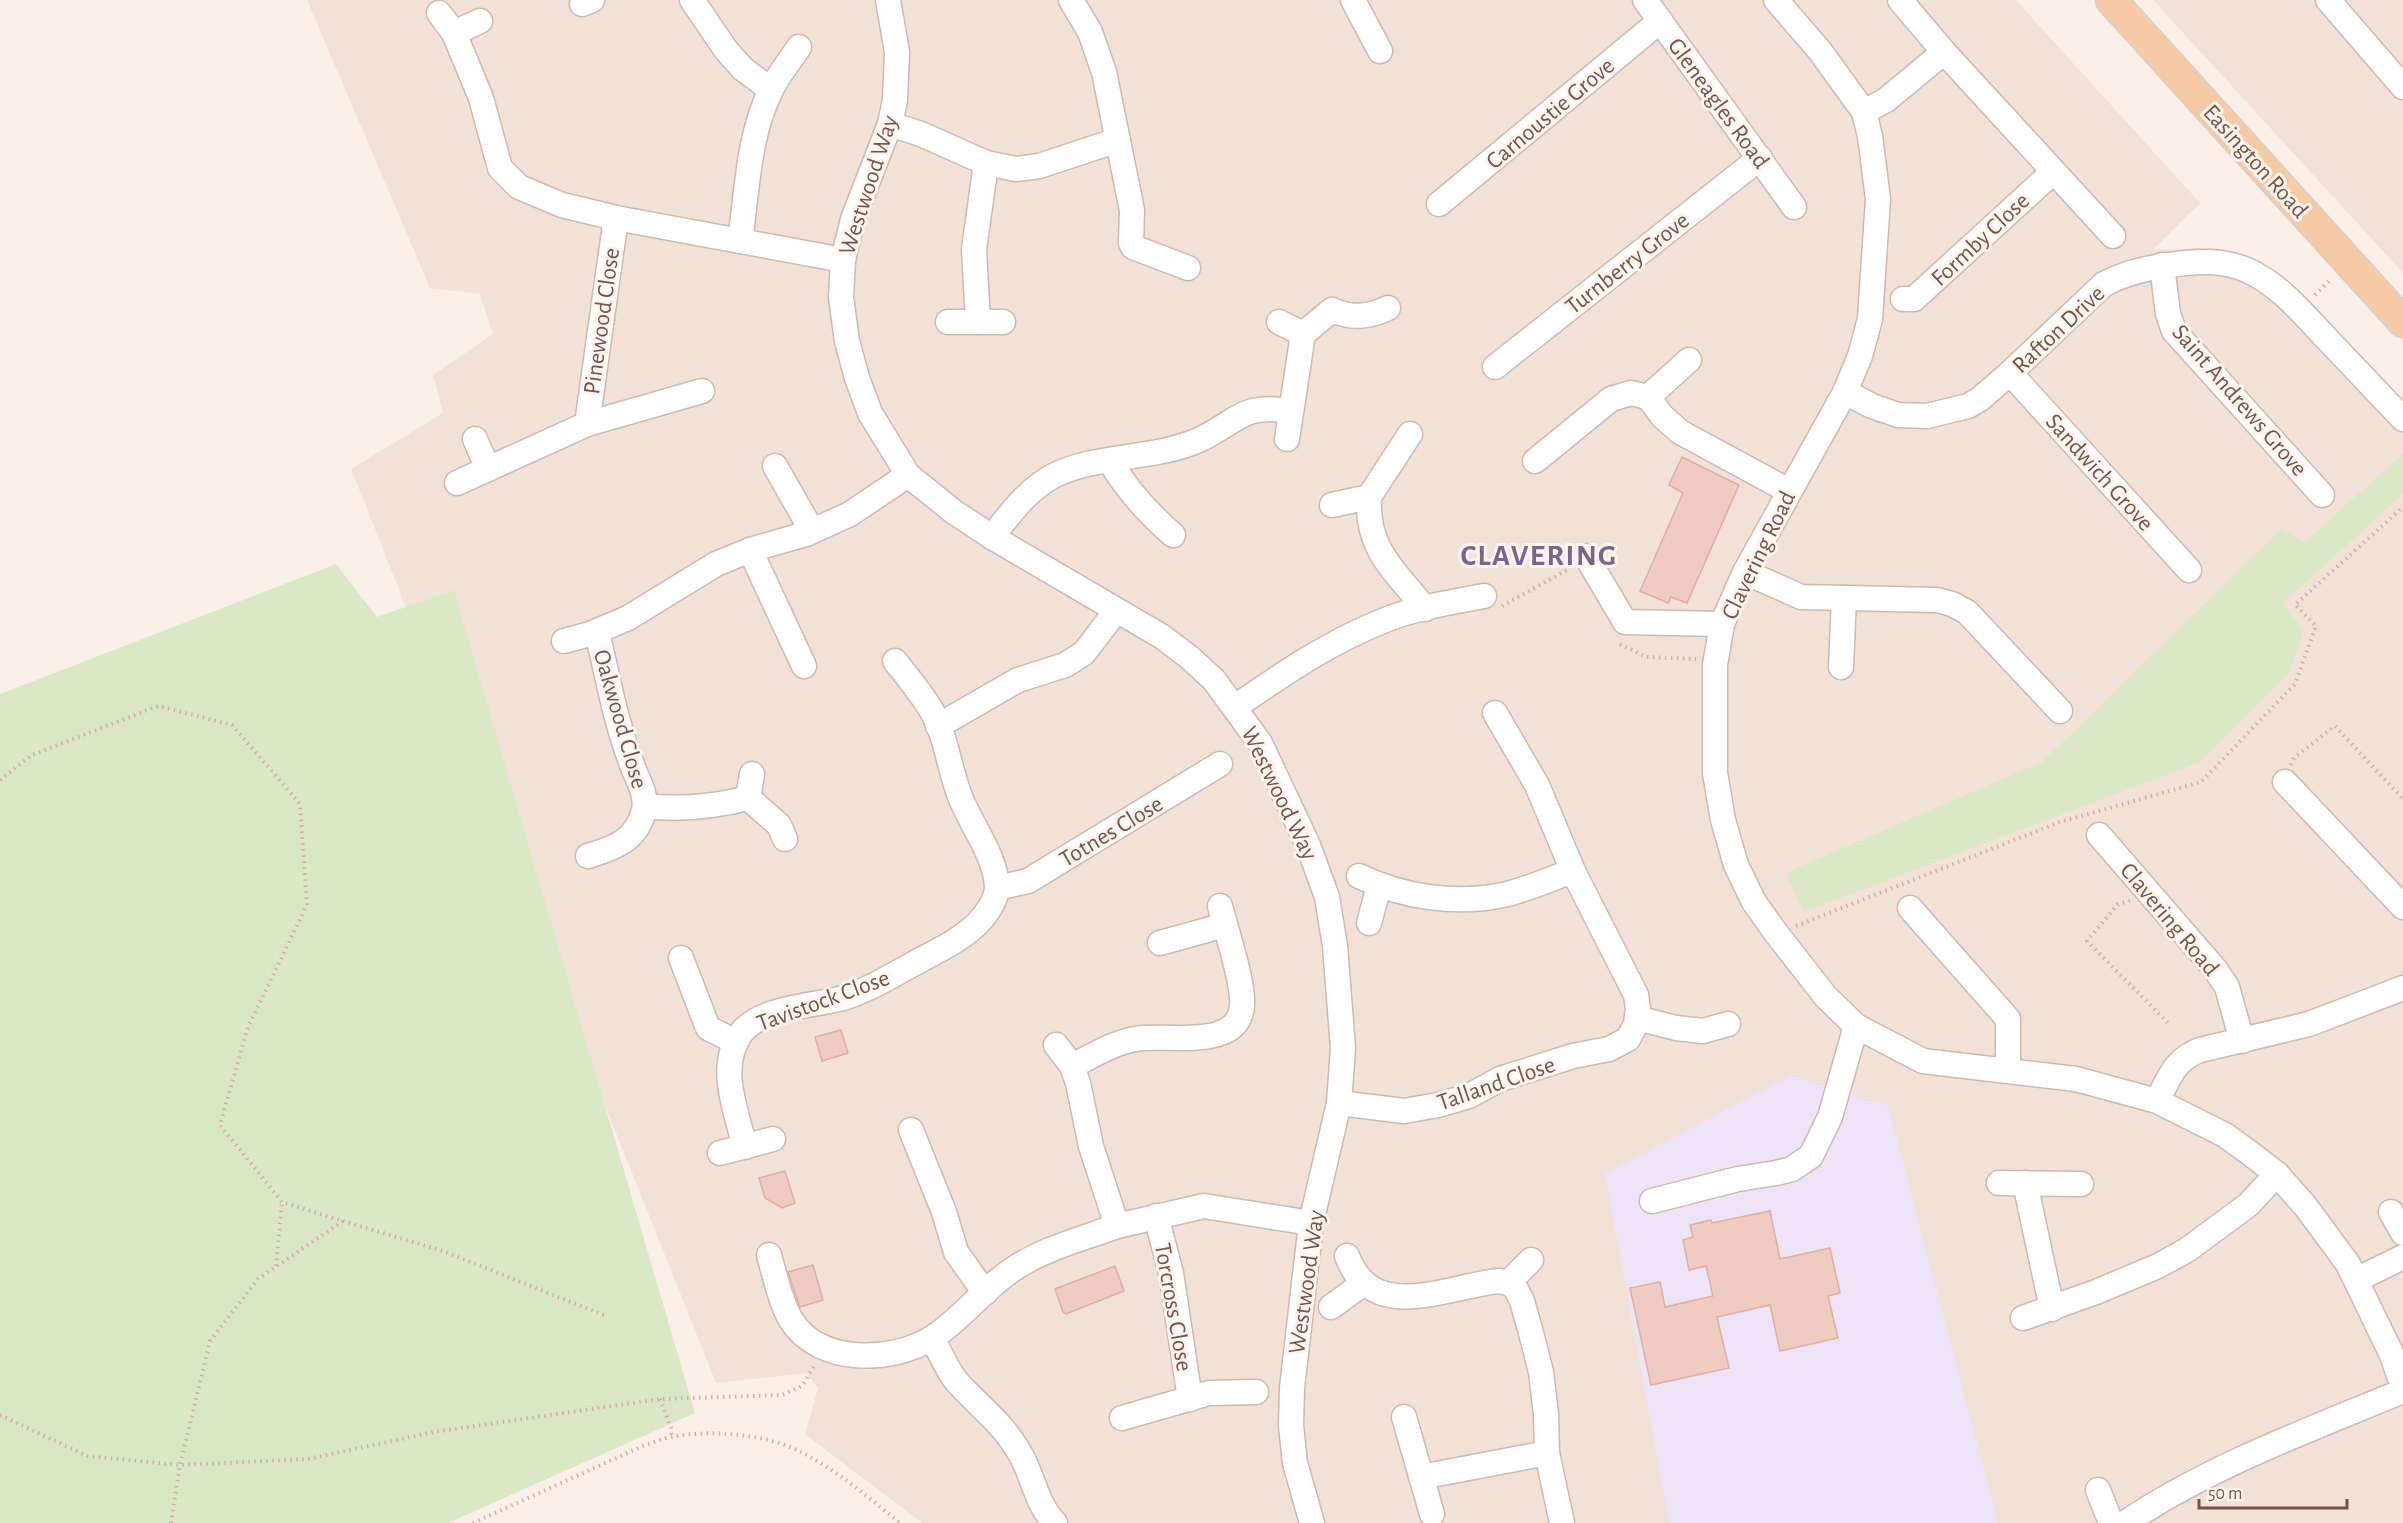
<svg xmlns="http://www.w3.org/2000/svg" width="2403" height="1523" font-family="'Alegreya Sans',sans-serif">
<rect width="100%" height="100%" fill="#fbf0e7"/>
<g fill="#f2e1d6">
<path d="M307 0H2016L2200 203 2153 250 2200 248 2244 258 2293 287 2403 405V1523H922L805 1434 818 1388 806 1373 716 1383 351 469 443 413 433 375 493 334 480 294 430 288Z"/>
<path d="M2153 0H2403V273Z"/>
</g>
<path fill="#ede4f8" d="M1791 1075 1888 1106 1998 1523H1669L1605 1174Z"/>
<g fill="#dae8c6">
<path d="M2403 454V494L2283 603 2304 632 2288 675 2200 762 1803 912 1785 873 2042 762 2281 529 2305 542Z"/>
<path d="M336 564 377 617 454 590 695 1413 448 1523H0V694Z"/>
</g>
<g fill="#efcbc1" stroke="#e0afa2" stroke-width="1.5">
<path d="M1682 457 1739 485 1687 603 1671 597 1668 603 1640 591 1683 493 1669 485Z"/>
<path d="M841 1030 848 1053 822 1061 815 1037Z"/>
<path d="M785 1171 795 1203 782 1208 765 1198 759 1178Z"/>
<path d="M1770 1211 1780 1259 1830 1248 1840 1293 1828 1296 1838 1338 1780 1351 1770 1305 1717 1317 1729 1368 1651 1385 1630 1288 1660 1282 1665 1307 1713 1296 1706 1266 1689 1270 1683 1240 1693 1237 1690 1225 1711 1220 1712 1223Z"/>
<path d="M813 1265 823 1300 800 1307 788 1272Z"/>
<path d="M1115 1266 1124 1291 1066 1314 1063 1312 1055 1289Z"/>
</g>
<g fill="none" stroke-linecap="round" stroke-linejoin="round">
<defs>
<g id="minor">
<path d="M692 0 726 50 743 69 771 90"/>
<path d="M888 0 897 52 895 100 890 124 853 219 843 260 841 297 847 341 857 378 870 413 908 475 954 512 992 537 1161 636 1189 657 1214 680 1260 743 1308 845 1327 897 1335 946 1343 1048 1339 1103 1311 1223 1292 1388 1291 1426 1295 1463 1312 1523"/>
<path d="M1071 0 1090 32 1104 72 1132 210 1131 243 1133 247 1188 268"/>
<path d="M1353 0 1380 51"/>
<path d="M1645 0 1794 207"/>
<path d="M1776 0 1820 51 1864 112 1870 136 1878 199 1870 319 1860 356 1845 392 1745 572 1722 624 1715 665V773L1723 820 1736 865 1754 902 1776 933 1826 997 1856 1026 1923 1061 2076 1079 2157 1101 2225 1135 2251 1154 2277 1174 2306 1207 2348 1264 2392 1355 2403 1387"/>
<path d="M1900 0 1944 52 2113 236"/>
<path d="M2328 0 2403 87"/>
<path d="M582 4 592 0"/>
<path d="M439 13 454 33 481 98 500 168 519 187 562 205 616 218 843 260"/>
<path d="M454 33 480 21"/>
<path d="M1864 112 1886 100 1944 52"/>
<path d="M890 124 921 134 986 163 1016 169 1039 166 1118 140"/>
<path d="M1439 204 1660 21"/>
<path d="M740 241C747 192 748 136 771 90 778 75 790 61 799 47"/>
<path d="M2162 265 2168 314 2174 331 2322 495"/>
<path d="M1903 299H1914L2053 172"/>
<path d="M948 322H1003"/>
<path d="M978 322 974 250 986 163"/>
<path d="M1279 322 1303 334 1332 310C1352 319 1368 317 1388 308"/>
<path d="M1495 367 1760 158"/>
<path d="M2010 373 2189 570"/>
<path d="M1845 392 1872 406 1898 415 1927 416 1968 406 1980 399 2010 373 2104 284C2125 273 2145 268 2169 265 2196 261 2223 259 2249 271 2281 286 2304 315 2328 340 2353 366 2378 393 2403 419"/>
<path d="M1648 397 1662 416 1680 432 1789 491"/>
<path d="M1648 397 1689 360"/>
<path d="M587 424 702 391"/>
<path d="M475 439 488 469"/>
<path d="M1287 439 1303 334"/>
<path d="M1110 461C1126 489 1149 514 1173 535"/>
<path d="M1535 461 1611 399 1631 393 1648 397"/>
<path d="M775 466 812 531"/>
<path d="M457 483 587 424 616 218"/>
<path d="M1369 497C1366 550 1395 570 1425 609"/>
<path d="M1332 505 1369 497 1410 434"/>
<path d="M992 537C1010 514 1026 491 1053 476 1096 454 1153 460 1199 440 1239 421 1241 403 1291 411"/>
<path d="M750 550 804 666"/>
<path d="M1586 556 1625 622 1722 624"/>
<path d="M1745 572 1801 597 1937 600 1952 604 1967 612 2060 711"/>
<path d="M564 641 590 634 628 618 716 564 750 550 806 534 850 514 908 475"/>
<path d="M1841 667 1844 598"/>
<path d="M1235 707C1287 671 1331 641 1390 618 1420 607 1453 602 1484 596"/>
<path d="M938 726 1018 680 1065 665 1084 653 1116 611"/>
<path d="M752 774 748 798 779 825 785 839"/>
<path d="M2285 782 2403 907"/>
<path d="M645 806C681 810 713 807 748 798"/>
<path d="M2099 835 2215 969 2227 987 2242 1041"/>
<path d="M588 856C615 848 637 840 644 810 647 796 639 782 634 770 616 725 608 678 597 632"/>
<path d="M1359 876C1402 897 1456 905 1503 895 1526 890 1550 879 1573 871"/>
<path d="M997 888 1028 881 1220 764"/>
<path d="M1910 908 2008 1019V1070"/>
<path d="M1369 923 1379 886"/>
<path d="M1160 943 1225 925"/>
<path d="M681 958 708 1028 736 1042"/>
<path d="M1637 1018 1676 1028 1703 1031 1728 1024"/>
<path d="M1056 1045 1072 1066 1078 1083 1091 1146 1117 1226 1204 1206 1311 1223"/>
<path d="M1072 1066C1092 1056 1113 1043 1135 1039 1166 1033 1239 1052 1242 1005 1244 983 1226 930 1220 906"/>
<path d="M2157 1101C2170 1077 2174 1060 2200 1050L2309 1024 2403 988"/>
<path d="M1339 1103 1404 1111 1438 1105 1469 1096 1500 1079 1573 1056 1609 1049 1628 1039 1636 1024 1638 1009 1636 995 1573 871 1537 785 1495 713"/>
<path d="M911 1130 944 1212 956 1252 985 1293"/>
<path d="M745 1147C736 1110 717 1067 741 1033 761 1007 814 1006 843 998 868 990 890 977 913 964 935 952 960 941 978 923 986 915 997 899 997 887 996 857 972 826 961 799 949 770 947 736 930 708 920 692 907 676 895 661"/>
<path d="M720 1153 773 1139"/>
<path d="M1999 1183 2081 1184"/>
<path d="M2025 1183 2052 1309"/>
<path d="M1652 1201 1738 1179 1776 1173 1792 1169 1811 1156 1830 1117 1856 1026"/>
<path d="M2391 1212 2403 1233"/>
<path d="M1156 1216 1171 1273 1190 1399"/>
<path d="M769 1255C775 1276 780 1301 791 1320 819 1365 891 1363 932 1338 961 1320 983 1289 1012 1270 1042 1249 1082 1239 1117 1226"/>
<path d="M1347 1256C1373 1325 1447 1286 1499 1281L1508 1283 1515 1287 1522 1301 1530 1329 1541 1372 1546 1414 1547 1453 1562 1523"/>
<path d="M2356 1280 2403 1257"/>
<path d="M1508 1283 1531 1260"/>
<path d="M1331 1307 1364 1283"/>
<path d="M2023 1318 2096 1292 2158 1266 2187 1250 2248 1205 2277 1174"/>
<path d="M932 1338C940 1352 947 1370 957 1382 978 1405 1002 1423 1018 1450 1033 1473 1035 1503 1055 1523"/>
<path d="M1404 1417 1432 1514"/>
<path d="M1122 1418 1209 1393 1256 1392"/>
<path d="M1421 1477 1547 1453"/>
<path d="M2098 1490 2111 1523"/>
<path d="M2125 1523C2210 1466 2309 1430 2403 1391"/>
</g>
<path id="major" d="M2111 0 2403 322"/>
</defs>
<use href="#minor" stroke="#ceb9b1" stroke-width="27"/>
<use href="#major" stroke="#d8cfcd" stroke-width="33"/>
<g stroke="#d4aea4" stroke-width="4" stroke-dasharray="1.5 4.5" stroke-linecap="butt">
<path d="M2315 295 2331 279"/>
<path d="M1502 606 1569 569"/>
<path d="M1620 644 1646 657 1696 659"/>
<path d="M2291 765 2294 758 2335 726 2403 799"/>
<path d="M0 780 32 755 158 706 232 725 300 804 307 905 248 1027 220 1125 282 1202 343 1221 258 1279 210 1341 180 1465 171 1523"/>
<path d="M2130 901 2118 904 2087 941 2168 1023"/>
<path d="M1796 926 2060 822 2201 782 2295 684 2316 626 2295 605 2403 507"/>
<path d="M343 1221 443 1251 606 1316"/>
<path d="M276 1266 282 1202"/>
<path d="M660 1399 671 1428 672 1437"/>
<path d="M0 1415 87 1456 180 1465 308 1459 434 1432 660 1399 782 1395 802 1386 814 1366"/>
<path d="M473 1523 645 1445C654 1443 663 1438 671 1437 710 1429 768 1434 803 1453 838 1471 869 1498 900 1523"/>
</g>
<use href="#minor" stroke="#fff" stroke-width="24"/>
<use href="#major" stroke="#f5caa4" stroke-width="30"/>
</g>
<g text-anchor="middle" stroke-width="6" stroke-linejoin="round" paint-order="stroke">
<g font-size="24" fill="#73544d" stroke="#fef5ee">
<text transform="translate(1719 103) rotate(54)" y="8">Gleneagles Road</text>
<text transform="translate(1550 113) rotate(-40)" y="8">Carnoustie Grove</text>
<text transform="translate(2256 161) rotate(48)" y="8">Easington Road</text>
<text transform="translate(868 185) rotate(-72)" y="8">Westwood Way</text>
<text transform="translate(1980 239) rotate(-43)" y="8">Formby Close</text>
<text transform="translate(1627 263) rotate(-38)" y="8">Turnberry Grove</text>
<text transform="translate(601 321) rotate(-82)" y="8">Pinewood Close</text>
<text transform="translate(2058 329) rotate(-43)" y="8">Rafton Drive</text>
<text transform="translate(2240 400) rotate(49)" y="8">Saint Andrews Grove</text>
<text transform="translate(2100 472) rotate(48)" y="8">Sandwich Grove</text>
<text transform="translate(1758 555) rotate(-64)" y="8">Clavering Road</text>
<text transform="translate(621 719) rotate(74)" y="8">Oakwood Close</text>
<text transform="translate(1280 793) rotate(64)" y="8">Westwood Way</text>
<text transform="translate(1111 831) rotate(-31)" y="8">Totnes Close</text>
<text transform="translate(2170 919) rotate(50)" y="8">Clavering Road</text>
<text transform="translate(823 1000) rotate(-20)" y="8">Tavistock Close</text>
<text transform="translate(1496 1083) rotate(-19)" y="8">Talland Close</text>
<text transform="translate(1306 1282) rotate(-82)" y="8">Westwood Way</text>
<text transform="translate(1174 1307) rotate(80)" y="8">Torcross Close</text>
</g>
<g font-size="30" font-weight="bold" letter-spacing="1.5" fill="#7a658f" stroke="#fef5ee">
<text x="1539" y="565">CLAVERING</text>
</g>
</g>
<path d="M2199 1499v9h148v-9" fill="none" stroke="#73544d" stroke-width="3"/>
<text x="2208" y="1499" font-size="18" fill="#73544d" stroke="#fef5ee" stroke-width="4.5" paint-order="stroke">50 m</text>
</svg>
